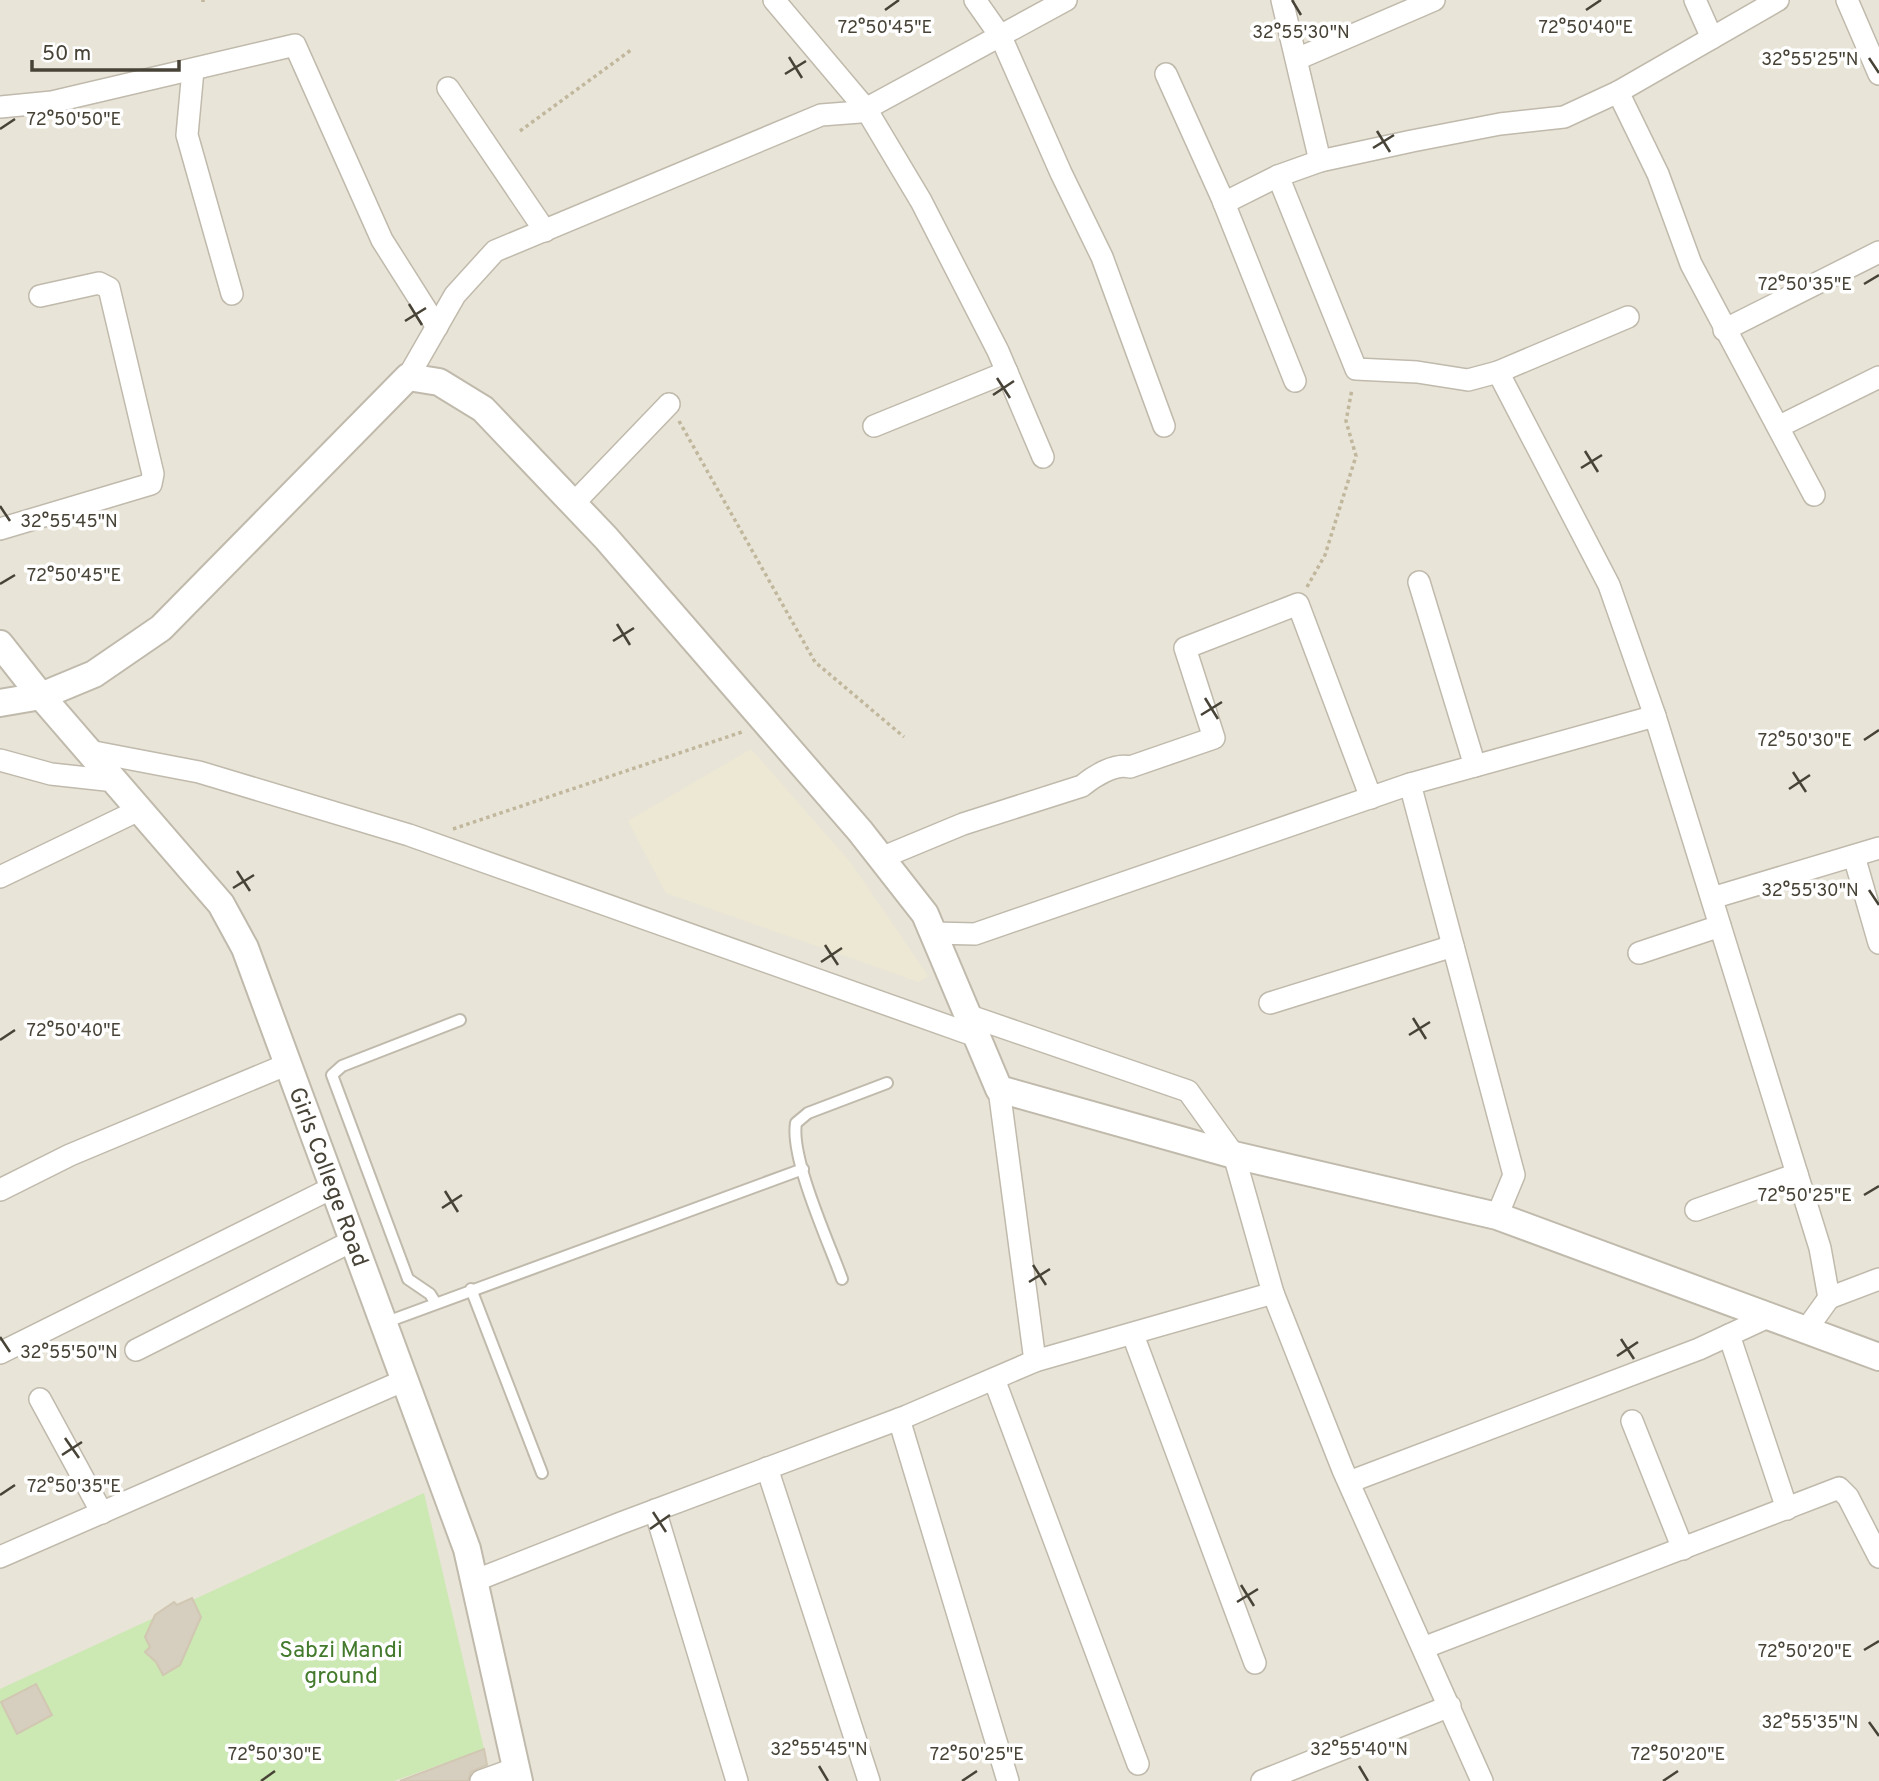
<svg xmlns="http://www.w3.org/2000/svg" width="1879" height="1781" font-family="Overpass,sans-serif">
<rect width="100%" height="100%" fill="#f4f2e9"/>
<rect fill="#e8e4d7" x="0" y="0" width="1879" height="1781"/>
<path fill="#ede8d3" d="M751 749 851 863 928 976 919 982 666 893 628 821Z"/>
<path fill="#cce8b3" d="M424 1493 484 1749 394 1781H0V1689Z"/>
<g fill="#d6cebe" stroke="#d1c7b2" stroke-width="2">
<path d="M192 1598 201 1617 180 1665 163 1675 156 1662 145 1652 150 1647 145 1637 155 1615 174 1602 177 1605Z"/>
<path d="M36 1684 52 1715 17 1734 1 1702Z"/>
<path d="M484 1749 487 1765 471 1772 468 1781H400Z"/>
</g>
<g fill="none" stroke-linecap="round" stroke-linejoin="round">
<defs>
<g id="service">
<path d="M842 1279C829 1243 790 1158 796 1123L808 1113 887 1083"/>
<path d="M471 1289 542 1473"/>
<path d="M435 1302 430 1294 408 1279 332 1075 342 1066 460 1020"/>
<path d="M384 1323 803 1169"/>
</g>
<g id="minor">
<path d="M774 0 866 109 921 201 998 351 1043 457"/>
<path d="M975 0 1001 37 1061 173 1102 257 1164 426"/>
<path d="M1282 0 1320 161"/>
<path d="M1695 0 1712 38"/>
<path d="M1778 0 1618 92 1564 117 1500 124 1412 141 1320 161 1278 176 1356 369 1417 372 1468 380 1498 372 1609 585 1655 716 1820 1248 1829 1298 1806 1330"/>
<path d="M1847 0 1879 74"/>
<path d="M1297 59 1434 0"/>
<path d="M193 70 187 135 232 294"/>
<path d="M1166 74 1222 198 1295 381"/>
<path d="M448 88 545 231"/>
<path d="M1618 92 1658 174 1691 264 1814 495"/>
<path d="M0 107 52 102 295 45 382 240 437 327"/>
<path d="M1224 203 1278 176"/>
<path d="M1724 330 1879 252"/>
<path d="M1498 372 1628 317"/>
<path d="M408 377 455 295 495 251 821 115 860 112 1066 0"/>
<path d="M874 426 1007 372"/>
<path d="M1780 426 1879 377"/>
<path d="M574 503 669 404"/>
<path d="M0 529 151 484 153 474 109 288 99 283 40 296"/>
<path d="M1419 582 1475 766"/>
<path d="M89 751 199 772 409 835 976 1036"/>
<path d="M0 760 51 774 115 781"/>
<path d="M1410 784 1655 716"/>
<path d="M1854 856 1879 943"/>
<path d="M881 858 963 824 1082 786C1094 776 1115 763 1130 767L1214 738 1185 648 1298 604 1371 798"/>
<path d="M0 877 141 809"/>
<path d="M1712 898 1879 848"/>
<path d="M933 933 975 934 1410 784 1514 1175 1497 1216"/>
<path d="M1639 953 1720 926"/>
<path d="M1270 1003 1453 946"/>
<path d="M967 1015 1188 1091 1234 1155 1273 1293 1343 1470 1482 1781"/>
<path d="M999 1089 1035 1361"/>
<path d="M0 1190 70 1155 288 1064"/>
<path d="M1696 1210 1797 1174"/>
<path d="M1829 1298 1879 1279"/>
<path d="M1133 1335 1255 1663"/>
<path d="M1729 1335 1787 1509"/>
<path d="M136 1350 354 1240"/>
<path d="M0 1353 334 1187"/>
<path d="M994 1379 1138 1764"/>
<path d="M40 1399 102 1513"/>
<path d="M899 1419 1008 1781"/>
<path d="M1632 1421 1683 1549"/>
<path d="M767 1468 869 1781"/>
<path d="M1349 1482 1699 1349 1770 1316"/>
<path d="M655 1510 737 1781"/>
<path d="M0 1557 405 1380"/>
<path d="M474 1581 621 1523 907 1416 1035 1361 1273 1293"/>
<path d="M1423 1648 1839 1488 1848 1497 1879 1557"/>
<path d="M481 1781 517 1768"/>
<path d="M1262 1781 1450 1706"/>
</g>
<g id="tertiary">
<path id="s1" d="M0 644 41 696 221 904 245 948 467 1549 519 1781"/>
<path d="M0 703 41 696 94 674 161 628 408 377 439 382 483 409 606 538 860 831 925 914 999 1089 1234 1155 1497 1216 1879 1357"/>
</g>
</defs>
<use href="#service" stroke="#c0baac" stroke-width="14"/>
<use href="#minor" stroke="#c0baac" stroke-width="24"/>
<use href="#tertiary" stroke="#c0baac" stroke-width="30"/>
<g stroke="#c1b79d" stroke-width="3.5" stroke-dasharray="3.5 3.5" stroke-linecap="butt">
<path d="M203 0V2"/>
<path d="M520 131 631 50"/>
<path d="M679 421 815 662 904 737"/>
<path d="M1307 587 1325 555 1356 456 1346 421 1352 389"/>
<path d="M453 829 745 731"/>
</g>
<use href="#service" stroke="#fff" stroke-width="10"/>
<use href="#minor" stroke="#fff" stroke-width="21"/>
<use href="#tertiary" stroke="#fff" stroke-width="26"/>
</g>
<path fill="none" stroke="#484337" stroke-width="2.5" d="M1292 0 1301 15M885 10 899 0M1586 10 1601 0M789 57 802 78M1869 58 1879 73M785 74 806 61M0 129 15 119M1377 131 1390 152M1373 148 1394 135M1864 284 1879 275M409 304 422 325M405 321 426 308M997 378 1010 398M993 395 1014 381M1585 451 1598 472M1581 468 1602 455M0 506 10 521M0 584 15 575M617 624 630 645M613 641 634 628M1205 698 1218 719M1201 715 1222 702M1864 740 1879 730M1793 772 1806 792M1789 789 1810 775M237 871 250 891M233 888 254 875M1869 890 1879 905M825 945 838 965M821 962 842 948M1413 1018 1426 1039M1409 1035 1430 1022M0 1040 15 1030M445 1191 458 1212M1864 1195 1879 1186M442 1208 462 1195M1033 1265 1046 1285M1029 1282 1050 1269M0 1337 10 1352M1621 1339 1634 1359M1617 1356 1638 1342M65 1438 79 1458M62 1455 82 1442M0 1495 15 1485M653 1512 666 1532M650 1529 670 1515M1241 1585 1254 1606M1237 1602 1258 1589M1864 1650 1879 1641M1869 1722 1879 1736M819 1766 828 1781M1359 1766 1368 1781M261 1781 275 1771M962 1781 977 1771M1663 1781 1678 1771"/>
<g text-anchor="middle" stroke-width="7" stroke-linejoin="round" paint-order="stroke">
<g font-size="23" fill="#484337" stroke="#fff">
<text dy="8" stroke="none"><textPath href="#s1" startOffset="635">Girls College Road</textPath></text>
</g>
<g font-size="23" fill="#437a2b" stroke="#fff">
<text x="341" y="1657">Sabzi Mandi<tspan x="341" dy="26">ground</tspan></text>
</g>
</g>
<g font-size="18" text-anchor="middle" fill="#484337" stroke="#fff" stroke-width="7" stroke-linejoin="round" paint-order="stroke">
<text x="885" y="33">72°50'45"E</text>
<text x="1586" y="33">72°50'40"E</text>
<text x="1301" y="38">32°55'30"N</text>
<text x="1810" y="65">32°55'25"N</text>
<text x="74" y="125">72°50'50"E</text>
<text x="1805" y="290">72°50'35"E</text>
<text x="69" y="527">32°55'45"N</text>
<text x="74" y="581">72°50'45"E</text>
<text x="1805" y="746">72°50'30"E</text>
<text x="1810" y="896">32°55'30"N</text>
<text x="74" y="1036">72°50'40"E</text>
<text x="1805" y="1201">72°50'25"E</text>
<text x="69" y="1358">32°55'50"N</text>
<text x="74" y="1492">72°50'35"E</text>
<text x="1805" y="1657">72°50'20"E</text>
<text x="1810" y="1728">32°55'35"N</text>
<text x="819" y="1755">32°55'45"N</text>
<text x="1359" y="1755">32°55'40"N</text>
<text x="275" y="1760">72°50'30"E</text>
<text x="977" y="1760">72°50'25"E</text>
<text x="1678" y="1760">72°50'20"E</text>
</g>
<path d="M32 60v10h147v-10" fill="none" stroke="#484337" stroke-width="3.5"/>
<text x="42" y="60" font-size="21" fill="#484337" stroke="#ffffff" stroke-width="5" paint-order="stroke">50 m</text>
</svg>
